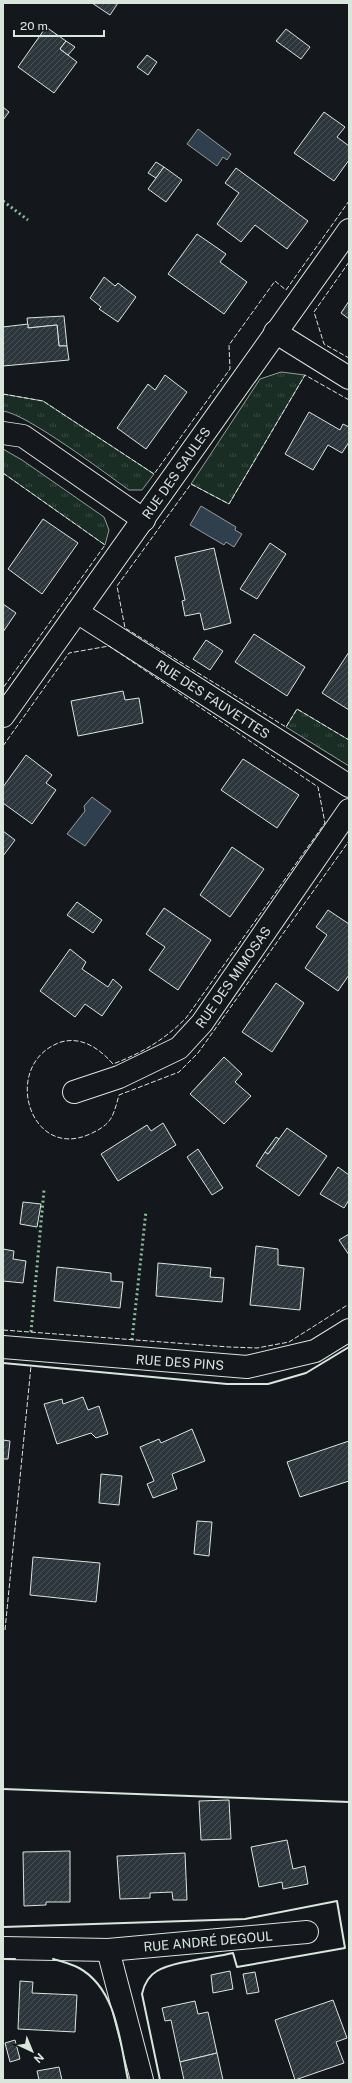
<svg xmlns="http://www.w3.org/2000/svg" width="352" height="2083" font-family="'Public Sans',sans-serif">
<defs>
<pattern id="grass-tufts" width="24" height="20" patternUnits="userSpaceOnUse"><rect width="24" height="20" fill="#1a2d24"/><path d="M3 7l-1-3M5 7V3M7 7l1-3M15 17l-1-3M17 17v-4M19 17l1-3" fill="none" stroke="#3b4b43"/></pattern>
<pattern id="building-hatch" width="6" height="6" patternUnits="userSpaceOnUse"><rect width="6" height="6" fill="#2c363c"/><path d="M-1 1l2-2M0 6l6-6M5 7l2-2" fill="none" stroke="#4a5358"/></pattern>
</defs>
<rect width="100%" height="100%" fill="#14181c"/>
<g fill="url(#grass-tufts)" stroke="#939e99">
<path d="M281 372 305 375 229 504 191 484 260 379Z"/>
<path d="M3 394 43 401 154 474 142 490H129C105 473 27 414 3 411Z"/>
<path d="M3 449 22 460 104 517 109 530 105 545 3 473Z"/>
<path d="M297 709 349 740V766L286 727Z"/>
</g>
<g fill="#2f3f4d" stroke="#939e99">
<path d="M198 129 231 154 227 160 223 157 217 166 187 144Z"/>
<path d="M201 506 236 527 235 530 242 534 234 547 226 542 224 545 190 525Z"/>
<path d="M92 797 111 811 85 846 67 834 85 811 84 806Z"/>
</g>
<g fill="url(#building-hatch)" stroke="#d8e6dc">
<path d="M92 3H118L110 15Z"/>
<path d="M46 27 66 41 60 49 77 62 54 93 18 67Z"/>
<path d="M286 29 310 47 301 59 276 41Z"/>
<path d="M66 41 75 47 68 55 60 49Z"/>
<path d="M147 55 157 62 148 75 137 67Z"/>
<path d="M3 107 9 112 3 120Z"/>
<path d="M324 112 345 127 337 137 349 146V160L334 181 294 153Z"/>
<path d="M156 162 164 167 156 178 148 173Z"/>
<path d="M164 167 182 180 166 202 148 189Z"/>
<path d="M236 168 308 221 287 249 255 225 241 242 217 224 239 193 225 183Z"/>
<path d="M197 234 226 254 220 262 247 282 224 314 168 274Z"/>
<path d="M104 277 115 286 118 283 136 297 118 322 99 309 101 307 90 298Z"/>
<path d="M349 301V319L341 313Z"/>
<path d="M64 316 67 346H59L57 325 28 328 27 318Z"/>
<path d="M28 324V328L57 325 59 346H67L69 360 3 366V327Z"/>
<path d="M165 375 187 392 146 449 117 428 148 384 155 390Z"/>
<path d="M309 412 340 430 343 424 349 427V442L342 453 328 445 313 470 285 454Z"/>
<path d="M43 519 78 543 42 594 8 569Z"/>
<path d="M270 543 286 554 257 599 240 589Z"/>
<path d="M214 548 231 623 204 630 200 613 185 616 182 601 185 600 175 557Z"/>
<path d="M3 604 16 613 3 632Z"/>
<path d="M254 634 305 667 287 696 235 662Z"/>
<path d="M206 640 223 651 210 670 193 659Z"/>
<path d="M349 652V710L322 693Z"/>
<path d="M123 691 125 700 139 698 143 723 78 736 71 701Z"/>
<path d="M26 755 52 775 46 783 56 790 32 824 3 803V787Z"/>
<path d="M243 759 299 795 277 828 221 790Z"/>
<path d="M3 831 15 840 3 856Z"/>
<path d="M232 847 264 869 230 917 200 895Z"/>
<path d="M77 902 102 920 93 933 67 915Z"/>
<path d="M164 908 211 940 178 990 149 970 165 947 146 934Z"/>
<path d="M328 910 349 924V975L338 991 305 968 327 935 316 927Z"/>
<path d="M70 949 86 962 82 969 108 987 113 979 122 987 102 1016 85 1004 75 1017 40 991Z"/>
<path d="M276 983 304 1003 272 1052 242 1032Z"/>
<path d="M224 1057 242 1074 235 1082 251 1096 224 1124 190 1094Z"/>
<path d="M163 1123 176 1145 118 1181 101 1154 147 1125 151 1131Z"/>
<path d="M287 1128 327 1156 299 1196 256 1166 265 1152 268 1154Z"/>
<path d="M276 1137 279 1139 268 1154 265 1152Z"/>
<path d="M198 1149 223 1188 212 1195 187 1157Z"/>
<path d="M338 1167 349 1175V1200L344 1208 320 1194Z"/>
<path d="M23 1202 41 1204 37 1227 20 1224Z"/>
<path d="M349 1234V1255L339 1240Z"/>
<path d="M256 1246 278 1249V1265L304 1268 300 1310 250 1305Z"/>
<path d="M3 1249 14 1251 13 1259 26 1261 23 1283 3 1281Z"/>
<path d="M158 1263 211 1268 210 1277 224 1278 222 1302 156 1296Z"/>
<path d="M57 1267 111 1273V1281L123 1282 120 1308 54 1301Z"/>
<path d="M83 1397 88 1410 99 1406 108 1434 96 1438 91 1433 57 1444 44 1404 62 1399 63 1404Z"/>
<path d="M192 1429 205 1461 172 1474 177 1489 153 1498 147 1484 154 1481 140 1447 159 1439 161 1443Z"/>
<path d="M3 1440 10 1441 8 1459H3Z"/>
<path d="M349 1441V1481L300 1497 287 1462Z"/>
<path d="M101 1474 122 1476 119 1505 99 1503Z"/>
<path d="M197 1521 212 1522 209 1556 194 1554Z"/>
<path d="M33 1557 100 1563 96 1602 30 1595Z"/>
<path d="M229 1800 231 1839 201 1840 199 1801Z"/>
<path d="M287 1840 293 1869 305 1866 308 1884 283 1889 282 1882 259 1887 251 1847Z"/>
<path d="M70 1851V1902H46V1905L24 1906 23 1852Z"/>
<path d="M185 1853 187 1900H173L172 1892 150 1893V1898L120 1899 117 1856Z"/>
<path d="M230 1971 233 1989 213 1993 211 1975Z"/>
<path d="M255 1972 259 1992 247 1994 243 1974Z"/>
<path d="M20 1981 33 1982 32 1993 77 1995 75 2032 18 2029Z"/>
<path d="M333 2000 347 2038 336 2042 344 2063 295 2080 275 2020Z"/>
<path d="M195 2001 198 2014 208 2012 217 2053 180 2062 171 2020 165 2021 162 2008Z"/>
<path d="M15 2040 20 2059 10 2062 5 2043Z"/>
<path d="M217 2053 223 2080H184L180 2062Z"/>
<path d="M59 2067 62 2080H39L37 2071Z"/>
</g>
<g fill="none" stroke-linecap="round" stroke-linejoin="round">
<defs>
<g id="street">
<path d="M275 332 349 378"/>
<path d="M3 433 23 436 144 520"/>
<path d="M77 612 349 786"/>
<path d="M3 716 349 230"/>
<path d="M74 1092 119 1077 179 1048 202 1023 349 810"/>
<path d="M3 1347 247 1367 315 1351 349 1330"/>
<path d="M3 1948 108 1950 307 1932"/>
<path d="M108 1950 142 2080"/>
</g>
</defs>
<use href="#street" stroke="#d8e6dc" stroke-width="24"/>
<use href="#street" stroke="#14181c" stroke-width="22"/>
<g stroke="#8ac095" stroke-width="3" stroke-dasharray="2 3" stroke-linecap="butt">
<path d="M3 201 28 220"/>
<path d="M31 1332 44 1190"/>
<path d="M132 1340 146 1211"/>
</g>
<g stroke="#d8e6dc" stroke-width="1" stroke-dasharray="5 2" stroke-linecap="butt">
<path d="M349 262 314 312 324 344 349 358"/>
<path d="M3 394 43 401 154 474 230 369 229 345 275 281 286 290 349 201"/>
<path d="M349 400 305 375 229 504 191 484 117 586 125 628 286 727 297 709 349 740"/>
<path d="M3 473 105 545 3 688"/>
<path d="M3 746 69 653 109 646 318 787 325 823 186 1018C164 1040 142 1053 113 1064 100 1049 82 1036 61 1042 0 1063 29 1162 90 1134 112 1124 113 1117 119 1095L179 1072 198 1053 349 841"/>
<path d="M3 1330 229 1347 257 1348 289 1342 349 1304"/>
<path d="M5 1630 31 1366"/>
</g>
<g stroke="#d8e6dc" stroke-width="2">
<path d="M3 1363 227 1384H268L306 1373 349 1347"/>
<path d="M3 1789 349 1802"/>
<path d="M3 1927 245 1919 337 1901 345 1948 237 1967 233 1953C212 1958 175 1961 157 1971 148 1976 144 1985 142 1994L160 2080"/>
<path d="M3 1959H15"/>
<path d="M53 1959C61 1961 71 1964 79 1968 117 1989 120 2042 128 2080"/>
</g>
</g>
<g text-anchor="middle" stroke-width="3" stroke-linejoin="round" paint-order="stroke">
<g font-size="13" fill="#d8e6dc" stroke="#14181c">
<text transform="translate(176 473) rotate(-55)" y="5">RUE DES SAULES</text>
<text transform="translate(213 699) rotate(33)" y="5">RUE DES FAUVETTES</text>
<text transform="translate(233 977) rotate(-55)" y="5">RUE DES MIMOSAS</text>
<text transform="translate(180 1362) rotate(4)" y="5">RUE DES PINS</text>
<text transform="translate(208 1941) rotate(-5)" y="5">RUE ANDRÉ DEGOUL</text>
</g>
</g>
<rect width="352" height="2083" fill="none" stroke="#d8e6dc" stroke-width="8"/>
<g transform="translate(32 2051) rotate(136)" stroke="#14181c" stroke-width="3" paint-order="stroke">
<path d="M0-3L7 15L0 10L-7 15Z" fill="#d8e6dc"/>
<text y="-6" font-size="11" font-weight="bold" text-anchor="middle" fill="#d8e6dc">N</text>
</g>
<path d="M14 30v6h90v-6" fill="none" stroke="#d8e6dc" stroke-width="2"/>
<text x="20" y="30" font-size="12" fill="#d8e6dc" stroke="#14181c" stroke-width="3" paint-order="stroke">20 m</text>
</svg>
